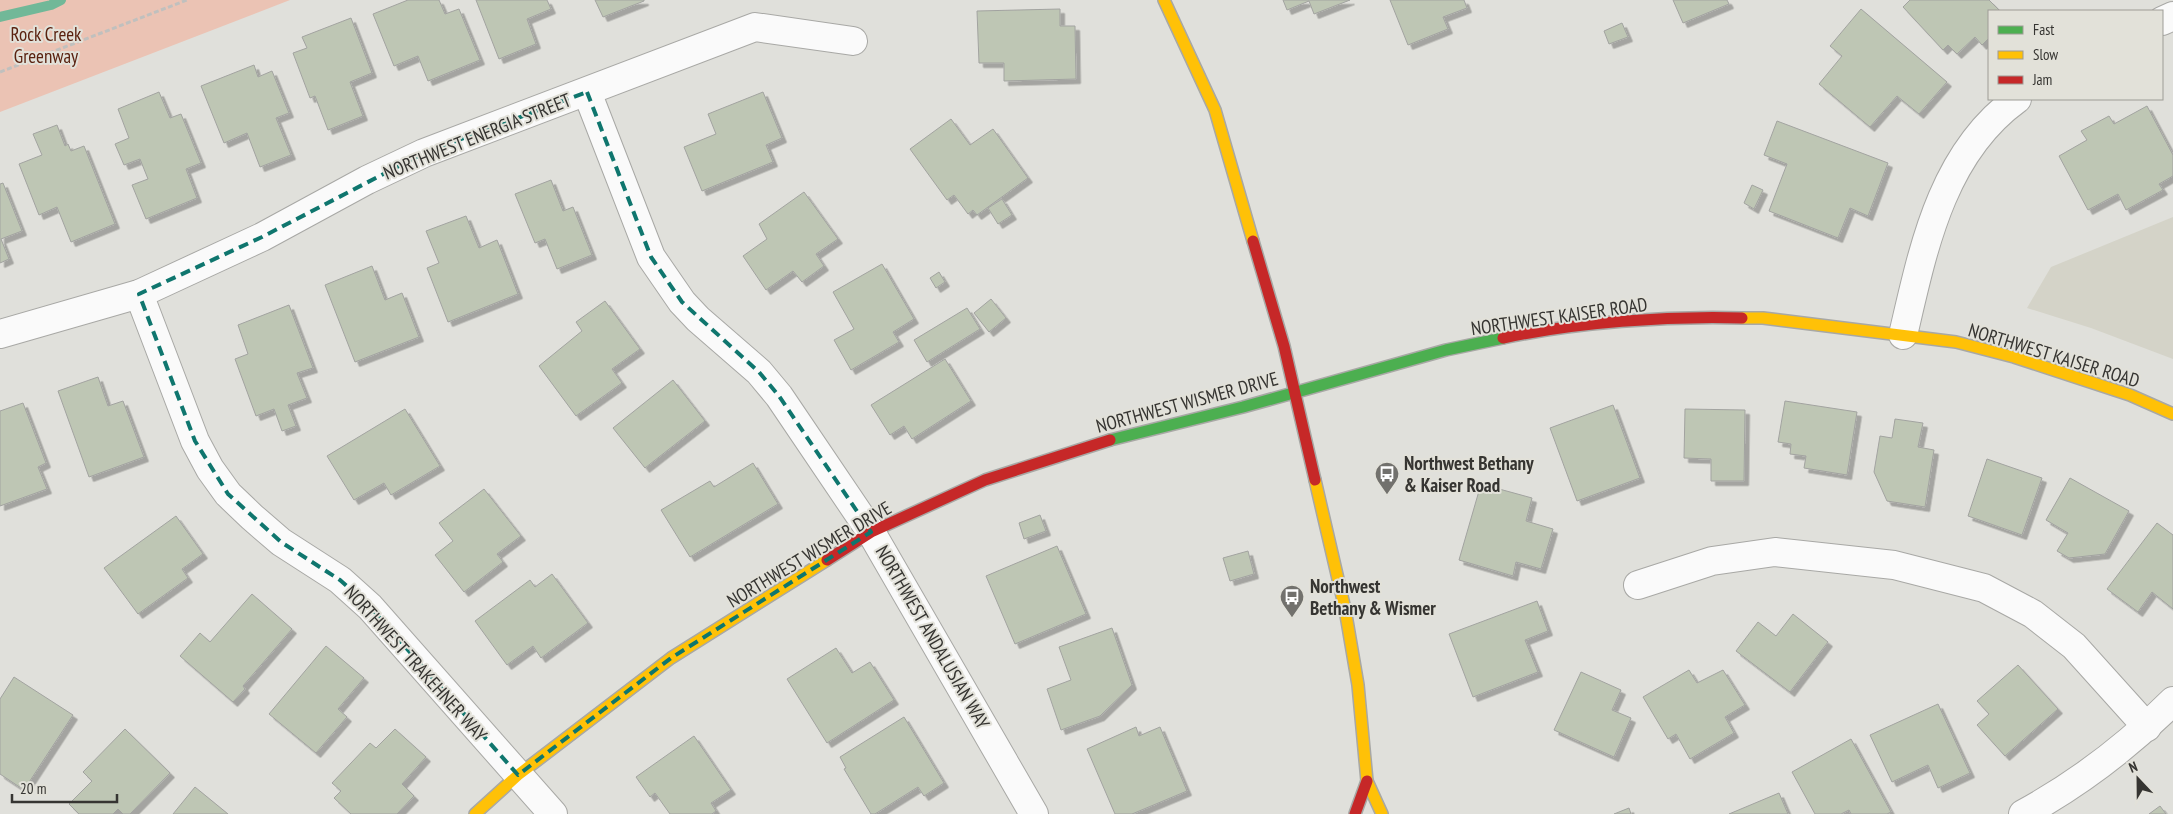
<svg xmlns="http://www.w3.org/2000/svg" width="2173" height="814" font-family="'PT Sans Narrow',sans-serif">
<defs>
<filter id="shadow"><feDropShadow dx="4.5" dy="4.5" stdDeviation="0" flood-color="#0004"/></filter>
</defs>
<rect width="100%" height="100%" fill="#e0e0db"/>
<path fill="#d4d3c8" d="M2173 217V359L2091 328 2027 308 2051 267Z"/>
<path fill="#ebc3b4" d="M0 0H290L0 112Z"/>
<g fill="none" stroke-linecap="round" stroke-linejoin="round">
<path stroke="#71b898" stroke-width="10" d="M0 17 51 5 61 0"/>
</g>
<g fill="#bec6b4" stroke="#a2a3a0" filter="url(#shadow)">
<path d="M408 0H439L445 14 459 9 480 60 428 81 418 56 394 66 373 14Z"/>
<path d="M476 0H547L551 9 527 19 536 44 499 59Z"/>
<path d="M595 0H644V1L603 17Z"/>
<path d="M1283 0H1350L1314 14 1309 1 1287 10Z"/>
<path d="M1390 0H1464L1467 8 1443 17 1448 29 1408 45Z"/>
<path d="M1673 0H1727L1729 4 1683 23Z"/>
<path d="M1910 0H1989L2000 11H1989V38L1982 45 1975 37 1957 54 1948 45 1943 50 1903 7Z"/>
<path d="M1060 9V26H1075L1076 79 1004 81V63H979L977 11Z"/>
<path d="M1861 9 1947 82 1919 114 1897 96 1870 127 1819 84 1842 56 1830 46Z"/>
<path d="M351 18 372 73 350 82 363 116 328 130 315 96 310 98 293 53 307 48 302 37Z"/>
<path d="M1622 23 1628 37 1609 44 1604 31Z"/>
<path d="M254 65 258 77 272 71 289 113 276 118 291 155 260 167 247 133 224 143 201 86Z"/>
<path d="M159 92 170 118 181 114 201 163 186 169 197 198 146 219 132 185 148 179 140 159 124 165 115 144 129 138 118 109Z"/>
<path d="M763 92 782 138 766 145 773 162 702 191 684 147 716 134 708 114Z"/>
<path d="M2147 106 2173 155V176L2159 184 2163 190 2126 210 2118 194 2088 210 2059 156 2087 140 2081 131 2109 116 2114 124Z"/>
<path d="M951 119 970 145 993 129 1028 178 977 215 973 210 968 214 954 195 947 200 910 149Z"/>
<path d="M1777 121 1888 163 1868 216 1850 208 1838 238 1769 211 1787 164 1764 155Z"/>
<path d="M57 125 65 146 68 144 71 151 84 146 115 224 71 242 57 207 39 215 19 164 42 155 33 134Z"/>
<path d="M551 180 563 211 573 207 592 255 557 269 545 239 535 243 515 194Z"/>
<path d="M3 183 22 231 1 239 9 259 0 263V184Z"/>
<path d="M1752 185 1763 190 1754 209 1744 203Z"/>
<path d="M804 192 838 239 816 254 824 266 802 282 793 271 766 290 743 256 767 239 759 224Z"/>
<path d="M1002 199 1012 215 998 224 988 208Z"/>
<path d="M466 216 479 248 497 240 518 294 448 322 427 268 439 263 426 231Z"/>
<path d="M882 264 914 319 893 332 899 342 851 370 834 340 854 329 833 292Z"/>
<path d="M372 266 385 300 402 293 419 337 355 362 325 285Z"/>
<path d="M939 272 945 282 936 288 930 278Z"/>
<path d="M991 299 1006 318 989 332 974 313Z"/>
<path d="M605 301 640 349 612 369 622 383 576 416 539 366 582 331 576 322Z"/>
<path d="M289 305 313 368 297 373 307 398 288 405 296 426 282 431 274 409 256 416 235 359 248 354 238 325Z"/>
<path d="M967 308 980 329 927 362 914 340Z"/>
<path d="M945 359 971 401 912 439 904 426 890 435 871 405Z"/>
<path d="M98 377 108 406 123 401 144 457 89 477 58 391Z"/>
<path d="M673 380 705 421 645 468 613 428Z"/>
<path d="M1785 401 1857 412 1847 475 1804 468 1806 456 1790 454 1791 444 1778 442Z"/>
<path d="M23 403 46 463 38 467 47 489 0 506V411Z"/>
<path d="M1613 405 1640 478 1577 501 1550 428Z"/>
<path d="M405 409 440 466 391 495 384 483 354 500 327 456Z"/>
<path d="M1685 409 1745 410 1744 481H1711V459L1684 458Z"/>
<path d="M1895 419 1923 423 1918 447 1934 450 1925 507 1887 501 1874 472 1880 436 1892 438Z"/>
<path d="M1987 459 2042 478 2022 535 1968 516Z"/>
<path d="M753 463 778 504 690 557 661 510 710 481 714 487Z"/>
<path d="M2070 478 2129 511 2105 554 2069 558 2057 551 2068 533 2046 520Z"/>
<path d="M1481 484 1532 498 1526 521 1553 529 1541 569 1516 562 1513 576 1459 560Z"/>
<path d="M484 489 521 536 497 554 503 562 464 592 435 555 453 541 439 523Z"/>
<path d="M1040 515 1046 531 1024 539 1019 523Z"/>
<path d="M176 516 203 554 182 569 188 578 138 614 104 568Z"/>
<path d="M2157 523 2173 535V609L2152 592 2138 612 2107 589Z"/>
<path d="M1057 546 1086 614 1015 644 986 576Z"/>
<path d="M1248 551 1254 574 1230 581 1223 558Z"/>
<path d="M552 574 588 623 541 658 533 646 507 665 475 621 530 580 535 587Z"/>
<path d="M252 594 292 629 243 686 245 689 233 702 180 656 200 633 210 642Z"/>
<path d="M1537 601 1548 631 1525 640 1538 672 1473 697 1449 634Z"/>
<path d="M1793 614 1828 642 1790 692 1736 651 1758 622 1776 636Z"/>
<path d="M1112 628 1132 685 1100 716 1061 730 1047 689 1071 680 1059 647Z"/>
<path d="M326 646 364 678 338 709 347 717 316 753 269 714Z"/>
<path d="M836 648 852 673 870 662 894 700 827 743 787 679Z"/>
<path d="M2018 665 2058 709 2005 756 1977 725 1989 714 1977 701Z"/>
<path d="M1689 670 1697 683 1723 670 1745 705 1725 717 1734 733 1690 759 1676 734 1668 739 1643 697Z"/>
<path d="M1581 672 1621 690 1612 710 1631 718 1614 757 1554 730Z"/>
<path d="M14 677 73 715 24 790 0 774V699Z"/>
<path d="M1938 704 1970 773 1938 788 1928 765 1892 782 1870 735Z"/>
<path d="M904 717 944 783 924 796 918 787 875 814H871L844 769 846 768 840 757Z"/>
<path d="M1136 727 1139 736 1160 727 1187 791 1132 814H1115L1087 749Z"/>
<path d="M125 729 170 773 130 814H123L118 809 113 814H79L69 804 92 781 83 772Z"/>
<path d="M395 729 426 757 402 784 414 796 397 814H351L334 798 341 791 332 783 370 743 376 748Z"/>
<path d="M694 736 731 790 711 803 716 811 712 814H670L655 793 650 797 636 777Z"/>
<path d="M1851 739 1891 812 1887 814H1851L1849 810 1841 814H1815L1792 772Z"/>
<path d="M195 787 228 814H173Z"/>
<path d="M1779 793 1788 814H1729Z"/>
<path d="M2160 806 2166 814H2149Z"/>
<path d="M1629 808 1631 814H1614Z"/>
</g>
<g fill="none" stroke-linecap="round" stroke-linejoin="round">
<defs>
<g id="street">
<path d="M2162 21 2173 16"/>
<path d="M587 92 651 257 682 302 698 319 759 372 779 396 871 532 1034 814"/>
<path d="M139 294 195 441 210 469 228 494 252 517 281 542 340 580 370 607 553 814"/>
<path d="M0 334 139 294 262 237 367 180 424 153 755 27 853 41"/>
<path d="M1903 335C1923 250 1941 154 2017 99"/>
<path d="M1638 585 1712 561 1775 552 1894 565 1984 588 2033 614 2074 646 2147 727"/>
<path d="M2023 814C2078 784 2128 746 2173 701"/>
</g>
<path id="fast" d="M1110 440 1243 407 1446 350 1503 338"/>
<g id="slow">
<path d="M1164 0 1215 110 1253 241"/>
<path d="M1742 318H1763L1956 342 2014 357 2130 395 2173 414"/>
<path d="M1315 480 1345 609 1358 685 1367 781 1382 814"/>
<path d="M475 814 518 775 671 658 827 560"/>
</g>
<g id="jam">
<path d="M1253 241 1284 346 1315 480"/>
<path d="M1503 338C1578 322 1665 316 1742 318"/>
<path d="M827 560 871 532 985 480 1110 440"/>
<path d="M1355 814 1367 781"/>
</g>
</defs>
<use href="#street" stroke="#a8a8a5" stroke-width="30"/>
<use href="#fast" stroke="#a8a8a5" stroke-width="14"/>
<use href="#slow" stroke="#a8a8a5" stroke-width="14"/>
<use href="#jam" stroke="#a8a8a5" stroke-width="14"/>
<path stroke="#c0c0be" stroke-width="3" stroke-dasharray="5 2.5" stroke-linecap="butt" d="M0 72 187 0"/>
<use href="#street" stroke="#fafafa" stroke-width="28"/>
<use href="#fast" stroke="#4caf50" stroke-width="11"/>
<use href="#slow" stroke="#ffc107" stroke-width="11"/>
<use href="#jam" stroke="#c62828" stroke-width="11"/>
</g>
<path fill="none" stroke="#0f766e" stroke-width="4" stroke-dasharray="10 6" stroke-linejoin="round" d="M587 92 651 257 682 302 759 372 779 396 871 532 671 658 518 775 370 607 340 580 281 542 228 494 195 441 139 294 262 237 424 153Z"/>
<defs>
<symbol id="bus-pin" viewBox="-11 -11 22 30"><path d="M0 17L-7.5 6A9.5 9.5 0 1 1 7.5 6Z" fill="#72716d" stroke="#e2e1d9"/><path d="M-5-6H5V4H4V6H2V4H-2V6H-4V4H-5ZM-3.5-4V0h7V-4ZM-3.5 1.2v1.5H-2V1.2ZM2 1.2v1.5H3.5V1.2Z" fill="#fff"/></symbol>
</defs>
<g fill-rule="evenodd">
<use href="#bus-pin" x="1373" y="460" width="28" height="38"/>
<use href="#bus-pin" x="1278" y="583" width="28" height="38"/>
</g>
<g text-anchor="middle" stroke-width="4" stroke-linejoin="round" paint-order="stroke">
<g font-size="19" fill="#5a2210" stroke="#e2e1d9">
<text x="46" y="41">Rock Creek<tspan x="46" dy="22">Greenway</tspan></text>
</g>
<g font-size="19" fill="#363532" stroke="#e2e1d9">
<text transform="translate(477 136) rotate(-22)" y="7">NORTHWEST ENERGIA STREET</text>
<text transform="translate(1559 316) rotate(-8)" y="7">NORTHWEST KAISER ROAD</text>
<text transform="translate(2054 355) rotate(17)" y="7">NORTHWEST KAISER ROAD</text>
<text transform="translate(1187 402) rotate(-15)" y="7">NORTHWEST WISMER DRIVE</text>
<text transform="translate(809 554) rotate(-31)" y="7">NORTHWEST WISMER DRIVE</text>
<text transform="translate(933 637) rotate(60)" y="7">NORTHWEST ANDALUSIAN WAY</text>
<text transform="translate(416 663) rotate(48)" y="7">NORTHWEST TRAKEHNER WAY</text>
</g>
<g font-size="19" font-weight="bold" fill="#363532" stroke="#e2e1d9" text-anchor="start">
<text x="1404" y="470">Northwest Bethany<tspan x="1404" dy="22">&amp; Kaiser Road</tspan></text>
<text x="1310" y="593">Northwest<tspan x="1310" dy="22">Bethany &amp; Wismer</tspan></text>
</g>
</g>
<rect x="1988" y="10" width="175" height="90" fill="#e2e1d9" stroke="#9d9c96"/>
<rect x="1998" y="26" width="25" height="8" fill="#4caf50" stroke="#9d9c96"/>
<text x="2033" y="35" font-size="15" fill="#363532">Fast</text>
<rect x="1998" y="51" width="25" height="8" fill="#ffc107" stroke="#9d9c96"/>
<text x="2033" y="60" font-size="15" fill="#363532">Slow</text>
<rect x="1998" y="76" width="25" height="8" fill="#c62828" stroke="#9d9c96"/>
<text x="2033" y="85" font-size="15" fill="#363532">Jam</text>
<g transform="translate(2138 779) rotate(338)" stroke="#e2e1d9" stroke-width="4" paint-order="stroke">
<path d="M0-4L9 19L0 12L-9 19Z" fill="#363532"/>
<text y="-8" font-size="14" font-weight="bold" text-anchor="middle" fill="#363532">N</text>
</g>
<path d="M12 794v8h105v-8" fill="none" stroke="#363532" stroke-width="2.5"/>
<text x="20" y="794" font-size="15" fill="#363532" stroke="#e2e1d9" stroke-width="4" paint-order="stroke">20 m</text>
</svg>
